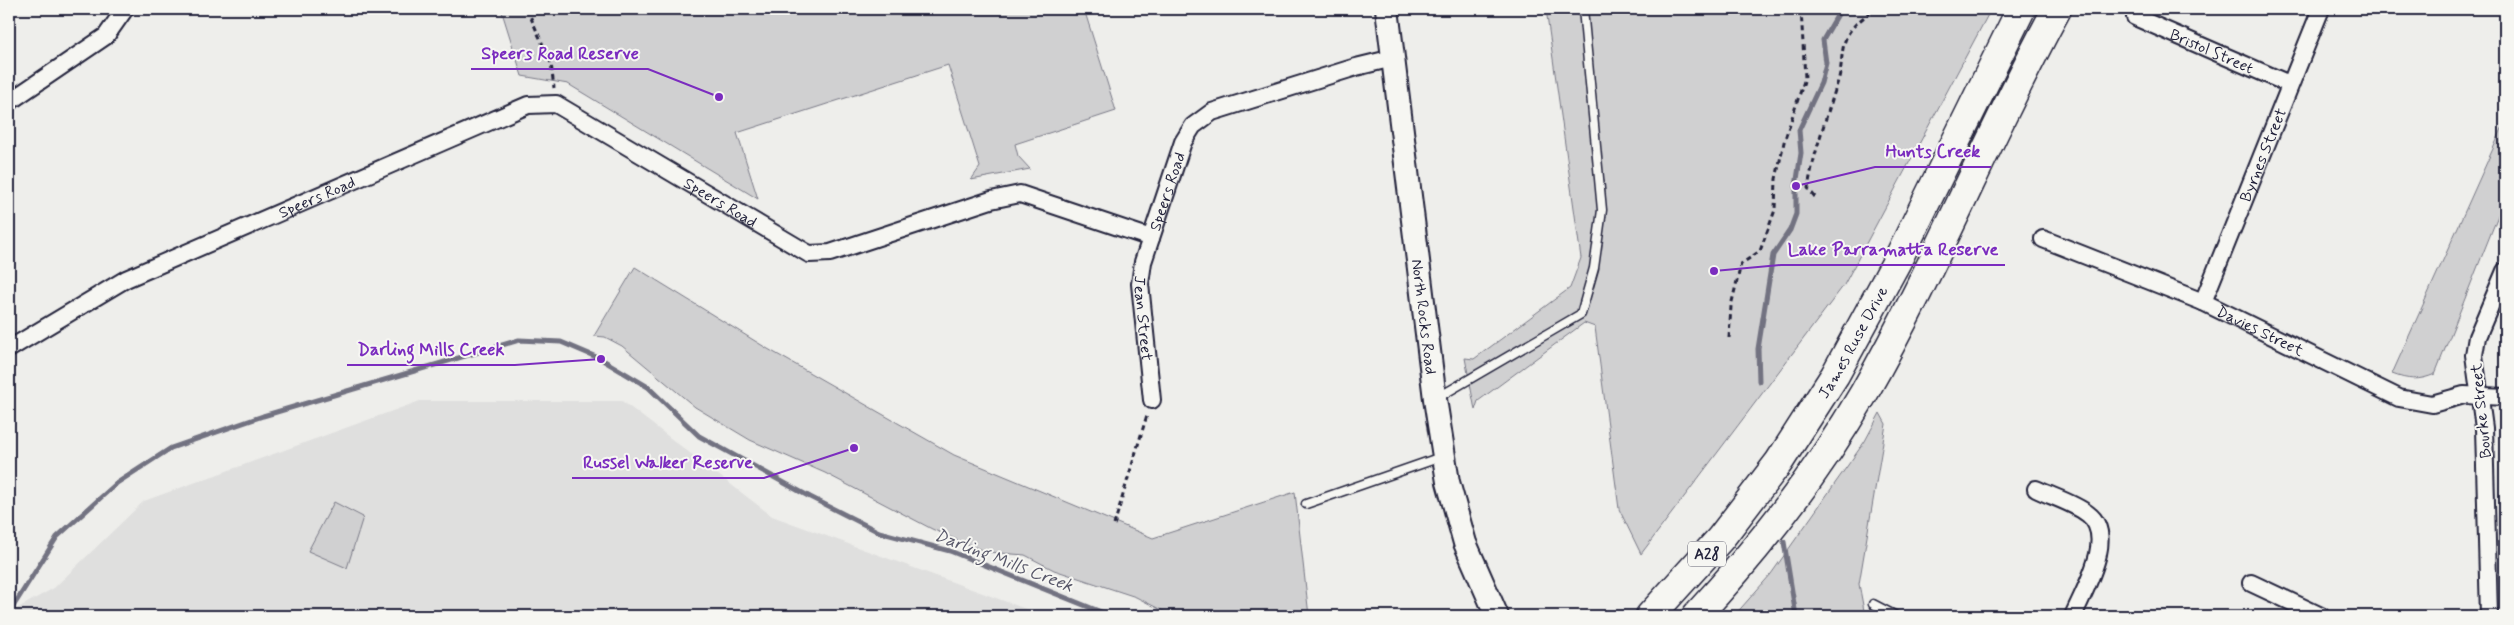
<svg xmlns="http://www.w3.org/2000/svg" width="2514" height="625" font-family="Mynerve,sans-serif">
<rect width="100%" height="100%" fill="#eeeeeb"/>
<filter id="ink" filterUnits="userSpaceOnUse"><feTurbulence type="fractalNoise" baseFrequency=".02" numOctaves="2"/><feDisplacementMap in="SourceGraphic" scale="10" xChannelSelector="R" yChannelSelector="G"/><feConvolveMatrix kernelMatrix="1 2 1 2 8 2 1 2 1" color-interpolation-filters="sRGB"/></filter>
<g filter="url(#ink)">
<path fill="#dfdfde" d="M420 401H622L772 516 1045 616H9V613L54 588 144 501Z"/>
<g fill="#d0d0d1" stroke="#797986">
<path d="M501 9H1084L1116 111 1015 144 1018 156 1030 169 971 180 980 167 948 65 737 133 758 199 568 84 522 76Z"/>
<path d="M1546 9H1991L1844 285 1641 554 1619 509 1595 327 1584 323 1478 401 1475 410 1465 358 1474 359 1570 288 1581 258Z"/>
<path d="M2505 122V198L2435 374C2419 381 2408 380 2392 374Z"/>
<path d="M635 267 768 349 954 455 1153 538 1295 492 1309 616H1173L1136 597 1054 570 1025 555 987 552 964 543 932 529 825 473 750 440 695 407 622 346 605 337 594 336Z"/>
<path d="M1880 413 1886 424 1859 584 1865 616H1734L1771 574 1865 441Z"/>
<path d="M334 502 363 517 347 568 308 551Z"/>
</g>
<g fill="none" stroke-linecap="round" stroke-linejoin="round">
<g stroke="#727281" stroke-width="5">
<path d="M1759 381 1758 349 1773 255 1790 230 1796 214V186L1801 153 1799 130 1821 83 1826 63 1823 40 1841 9"/>
<path d="M1784 542 1796 616"/>
<path d="M9 613 57 537 117 483 171 448 263 416 519 340 561 342 601 359 648 387 699 436 810 497 879 532 950 551 1111 616"/>
</g>
<defs>
<g id="service">
<path d="M1437 398 1581 314 1594 268 1602 210 1583 9"/>
<path d="M1306 504 1441 457"/>
<path d="M1873 604 1896 616"/>
</g>
<g id="minor">
<path id="s1" d="M2135 17 2289 84"/>
<path d="M9 102 106 36 125 9"/>
<path id="s2" d="M1151 238 1143 262 1140 284 1152 400"/>
<path id="s3" d="M2043 239 2203 302 2399 398 2432 404 2464 395 2505 397"/>
<path id="s4" d="M2203 302 2321 9"/>
<path id="s5" d="M9 349 126 279 528 105 556 104 809 254 830 253 991 200 1020 194 1151 238 1183 142 1193 126 1212 112 1356 67 1393 58"/>
<path d="M2036 489C2053 497 2074 503 2088 514 2117 536 2084 590 2073 616"/>
<path d="M2251 583 2321 616"/>
<path d="M2489 616 2484 428 2474 355 2477 337 2505 271"/>
</g>
<g id="secondary">
<path id="s6" d="M1387 9 1435 399 1448 482 1465 543 1497 616"/>
</g>
<g id="trunk">
<path id="s7" d="M1650 616 1720 539 1779 462 1835 375 1897 261 2021 9"/>
<path d="M1696 616C1759 548 1817 474 1864 393 1935 269 1988 135 2057 9"/>
</g>
</defs>
<use href="#service" stroke="#22223b" stroke-width="11"/>
<use href="#minor" stroke="#22223b" stroke-width="20"/>
<use href="#secondary" stroke="#22223b" stroke-width="26"/>
<use href="#trunk" stroke="#22223b" stroke-width="31"/>
<g stroke="#22223b" stroke-width="3" stroke-dasharray="5 4" stroke-linecap="butt">
<path d="M527 9 551 63 554 88"/>
<path d="M1815 197 1808 188C1814 151 1827 116 1838 81 1843 66 1840 50 1847 36 1853 24 1865 17 1874 9"/>
<path d="M1729 338 1731 306 1741 264 1760 251 1775 210 1776 179 1784 142 1805 78 1801 9"/>
<path d="M1114 525 1147 415"/>
</g>
<use href="#service" stroke="#f6f6f2" stroke-width="8"/>
<use href="#minor" stroke="#f6f6f2" stroke-width="16"/>
<use href="#secondary" stroke="#f6f6f2" stroke-width="22"/>
<use href="#trunk" stroke="#f6f6f2" stroke-width="28"/>
</g>
</g>
<g text-anchor="middle" stroke-width="4" stroke-linejoin="round" paint-order="stroke">
<rect fill="#f6f6f2" stroke="#626272" stroke-width="1" x="1688" y="541.5" width="38" height="25" rx="4"/>
<g font-size="15" font-weight="bold" fill="#22223b">
<text x="1707" y="559">A28</text>
</g>
<g font-size="16" fill="#22223b" stroke="#f6f6f2">
<text dy="6" stroke="none"><textPath href="#s1" startOffset="84">Bristol Street</textPath></text>
<text dy="6" stroke="none"><textPath href="#s4" startOffset="159">Byrnes Street</textPath></text>
<text dy="6" stroke="none"><textPath href="#s5" startOffset="1304">Speers Road</textPath></text>
<text dy="6" stroke="none"><textPath href="#s5" startOffset="344">Speers Road</textPath></text>
<text dy="6" stroke="none"><textPath href="#s5" startOffset="794">Speers Road</textPath></text>
<text dy="6" stroke="none"><textPath href="#s6" startOffset="310">North Rocks Road</textPath></text>
<text dy="6" stroke="none"><textPath href="#s2" startOffset="82">Jean Street</textPath></text>
<text dy="6" stroke="none"><textPath href="#s3" startOffset="236">Davies Street</textPath></text>
<text dy="6" stroke="none"><textPath href="#s7" startOffset="342">James Ruse Drive</textPath></text>
<text transform="translate(2480 411) rotate(-96)" y="6">Bourke Street</text>
</g>
<g font-size="18" font-style="italic" fill="#575769" stroke="#f6f6f2">
<text transform="translate(1004 560) rotate(21)" y="6">Darling Mills Creek</text>
</g>
</g>
<path fill="none" stroke="#7b2cbf" stroke-width="2" d="M719 97L648 69H471M1796 186L1875 167H1991M1714 271L1781 265H2005M601 359L515 365H347M854 448L764 478H572"/>
<g fill="#7b2cbf" stroke="#f6f6f2" stroke-width="2">
<circle cx="719" cy="97" r="5"/>
<circle cx="1796" cy="186" r="5"/>
<circle cx="1714" cy="271" r="5"/>
<circle cx="601" cy="359" r="5"/>
<circle cx="854" cy="448" r="5"/>
</g>
<g font-size="18" text-anchor="middle" font-weight="bold" fill="#7b2cbf" stroke="#f6f6f2" stroke-width="4" stroke-linejoin="round" paint-order="stroke">
<text x="560" y="59">Speers Road Reserve</text>
<text x="1933" y="157">Hunts Creek</text>
<text x="1893" y="255">Lake Parramatta Reserve</text>
<text x="431" y="355">Darling Mills Creek</text>
<text x="668" y="468">Russel Walker Reserve</text>
</g>
<rect width="2514" height="625" fill="none" stroke="#f6f6f2" stroke-width="30"/>
<rect x="15" y="15" width="2484" height="595" fill="none" stroke="#22223b" stroke-width="2" filter="url(#ink)"/>
</svg>
